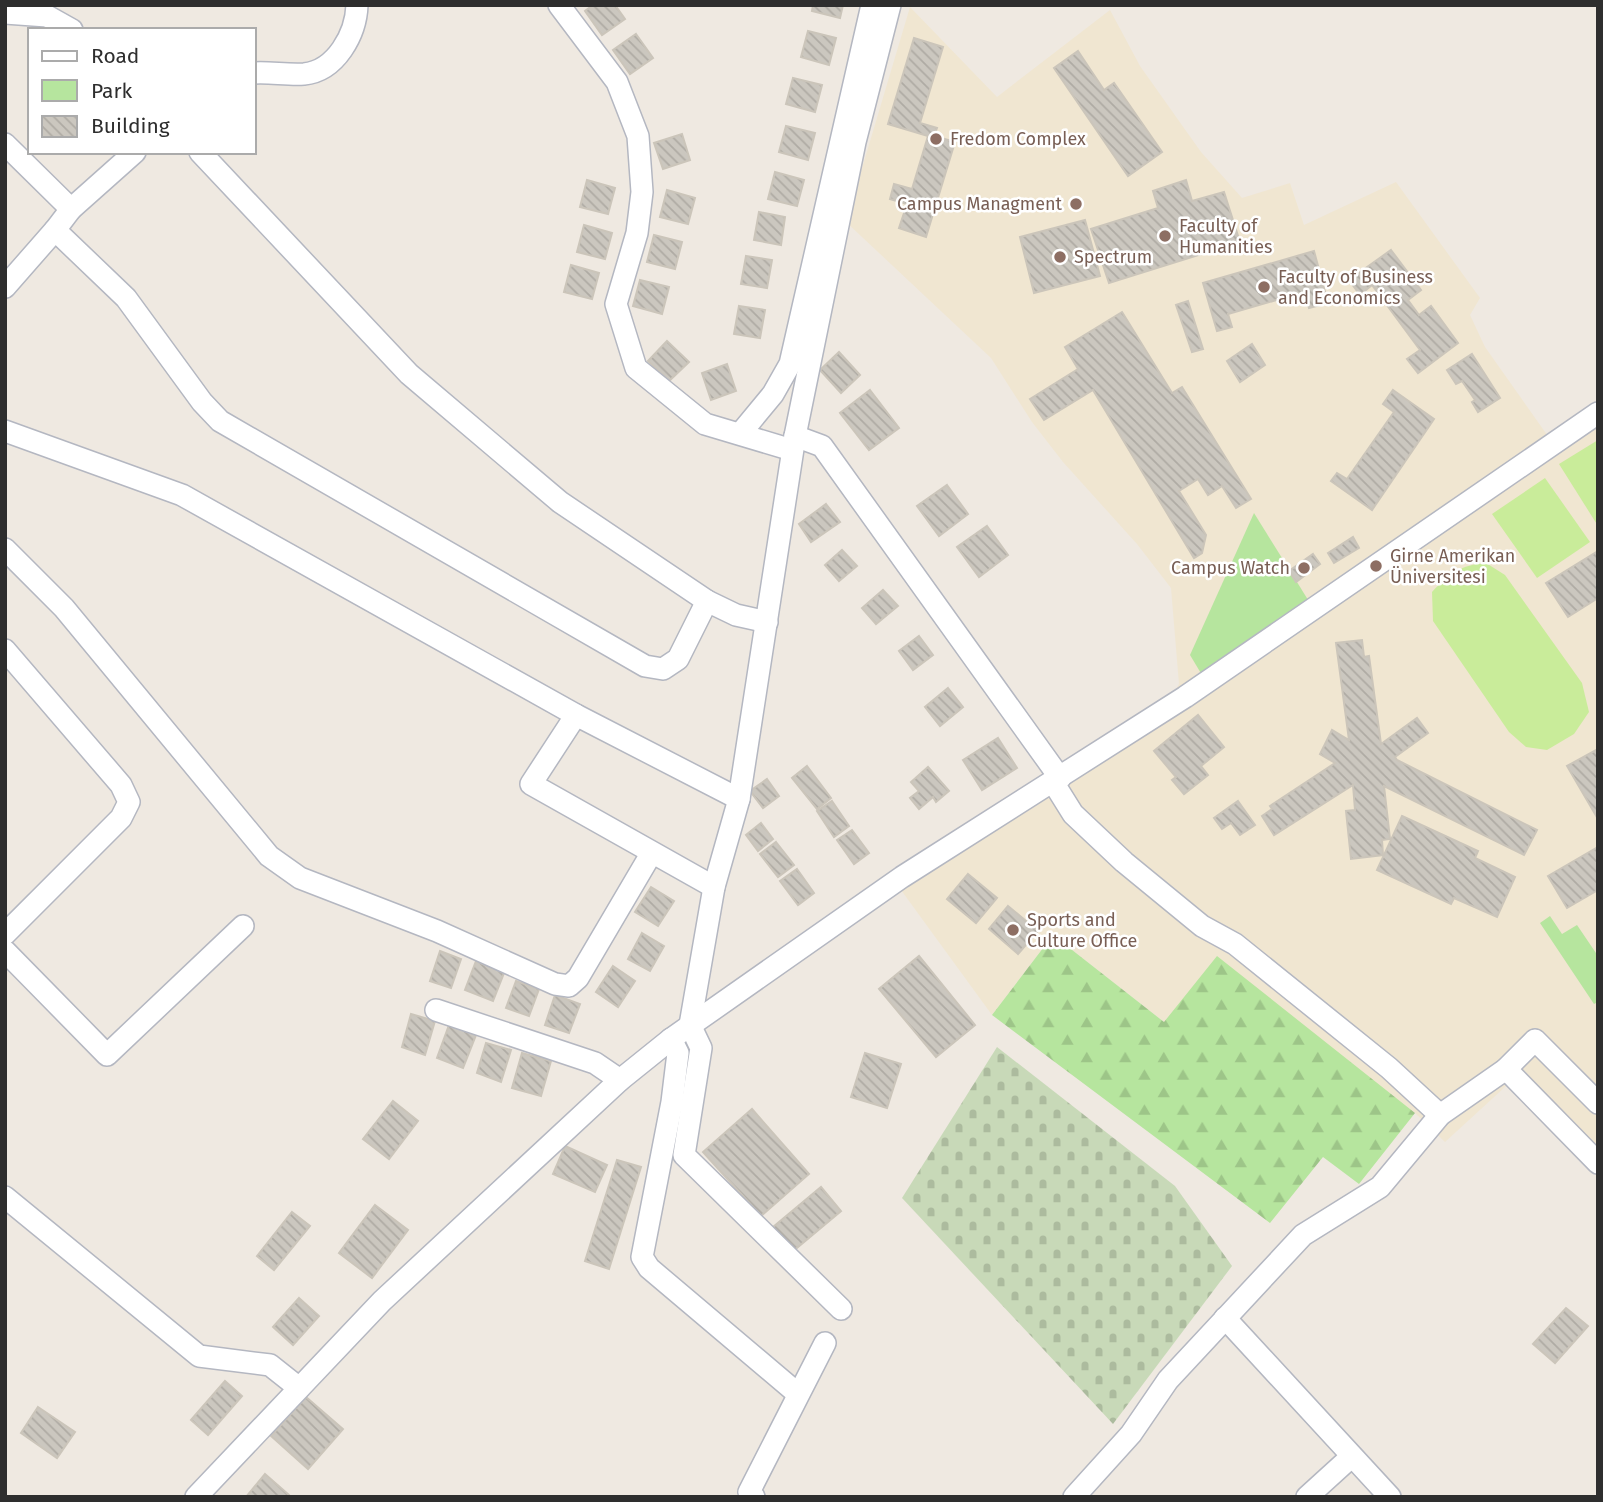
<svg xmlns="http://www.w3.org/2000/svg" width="1603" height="1502" font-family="'Fira Sans',sans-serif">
<defs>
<pattern id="forest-firs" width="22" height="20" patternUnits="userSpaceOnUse" patternTransform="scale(1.75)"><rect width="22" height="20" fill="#b6e59e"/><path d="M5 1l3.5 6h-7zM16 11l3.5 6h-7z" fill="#9dc588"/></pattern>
<pattern id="cemetery-stones" width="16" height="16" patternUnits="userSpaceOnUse" patternTransform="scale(1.75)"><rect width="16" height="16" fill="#c8d9b8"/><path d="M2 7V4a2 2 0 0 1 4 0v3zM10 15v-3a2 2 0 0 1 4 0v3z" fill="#acbb9e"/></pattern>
<pattern id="building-back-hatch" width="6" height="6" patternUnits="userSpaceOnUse" patternTransform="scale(1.75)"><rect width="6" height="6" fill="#cbc7bf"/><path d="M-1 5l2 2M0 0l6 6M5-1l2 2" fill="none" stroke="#afaba4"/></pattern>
</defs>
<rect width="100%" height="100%" fill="#efe9e1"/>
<path fill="#f0e6d1" d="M910 7 997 97 1110 10 1140 66 1201 152 1242 198 1290 183 1304 225 1396 182 1480 298 1470 315 1485 347 1550 439 1598 404V1155L1517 1076 1445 1142 1415 1113 1164 1022 1053 935 992 1015 893 879 1172 697 1179 684 1171 588 1137 544 1063 462 1032 422 991 358 846 222Z"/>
<path fill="url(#forest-firs)" d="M1053 935 1164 1022 1217 956 1415 1113 1359 1184 1323 1157 1270 1223 992 1015Z"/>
<path fill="url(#cemetery-stones)" d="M997 1047 1175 1186 1232 1266 1113 1424 902 1198Z"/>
<g fill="#b6e59e">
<path d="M1254 513 1310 603 1202 675 1190 655Z"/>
<path d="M1550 916 1562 934 1577 925 1598 956V1002L1594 1004 1540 923Z"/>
</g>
<g fill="#c9ec9a">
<path d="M1598 440V526L1559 464Z"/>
<path d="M1545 478 1590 542 1537 578 1492 514Z"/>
<path d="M1486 563 1505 575 1582 683 1589 712 1574 734 1547 750 1526 747 1509 732 1433 621 1432 592C1449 573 1461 565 1486 563Z"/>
</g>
<g fill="url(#building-back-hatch)" stroke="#cbc5ba" stroke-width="2">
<path d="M593 5H615L625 19 602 35 585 11Z"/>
<path d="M813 5H843L840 18 812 11Z"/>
<path d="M808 31 836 38 829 65 801 57Z"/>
<path d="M636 34 653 58 630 74 613 50Z"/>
<path d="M914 38 943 47 920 123 937 128 934 136 955 142 926 237 899 228 907 204 890 199 894 184 912 189 928 136 888 124Z"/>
<path d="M1078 51 1104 90 1114 83 1162 152 1128 176 1054 68Z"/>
<path d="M793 78 822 85 815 112 786 104Z"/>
<path d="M786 126 815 133 808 160 779 152Z"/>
<path d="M682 134 690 160 663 169 654 143Z"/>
<path d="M775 172 804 180 797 206 768 199Z"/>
<path d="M587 180 615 188 608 214 580 207Z"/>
<path d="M1186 180 1192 201 1224 192 1240 242 1109 283 1091 229 1158 208 1153 191Z"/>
<path d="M667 190 695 198 688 224 660 217Z"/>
<path d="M759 212 785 217 781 245 754 240Z"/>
<path d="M1085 220 1100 276 1034 293 1020 237Z"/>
<path d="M584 225 612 233 605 259 577 252Z"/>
<path d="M654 235 682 242 675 269 647 262Z"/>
<path d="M1391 250 1421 290 1408 300 1419 315 1431 306 1458 343 1418 373 1407 359 1420 350 1372 285 1360 295 1349 280Z"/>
<path d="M1314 251 1328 303 1309 308 1304 292 1228 314 1232 327 1217 331 1203 283Z"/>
<path d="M746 256 772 260 767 288 741 284Z"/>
<path d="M571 265 599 273 592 299 564 292Z"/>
<path d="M640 280 669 287 662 314 633 306Z"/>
<path d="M1188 301 1203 349 1192 352 1176 305Z"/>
<path d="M739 306 765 310 760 338 734 334Z"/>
<path d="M1122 312 1172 393 1182 387 1251 499 1236 508 1222 486 1208 495 1198 479 1179 491 1206 535 1202 553 1194 558 1093 390 1044 420 1030 399 1078 369 1065 347Z"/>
<path d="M667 341 689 362 669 381 648 361Z"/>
<path d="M1252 344 1265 365 1240 382 1227 361Z"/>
<path d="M839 352 860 375 841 393 820 370Z"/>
<path d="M1472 354 1500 398 1478 412 1472 402 1475 400 1462 381 1456 384 1447 370Z"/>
<path d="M727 364 736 391 711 400 702 373Z"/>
<path d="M870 390 899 428 869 450 840 413Z"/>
<path d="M1393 390 1434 419 1372 510 1331 481 1337 473 1347 479 1394 412 1383 404Z"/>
<path d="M947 485 968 514 939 536 917 506Z"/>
<path d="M826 504 840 522 811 542 799 524Z"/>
<path d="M987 526 1008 555 979 577 957 547Z"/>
<path d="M1353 537 1359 548 1334 563 1328 553Z"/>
<path d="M842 550 857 566 839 581 825 565Z"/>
<path d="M1598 551V598L1568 617 1546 583Z"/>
<path d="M1313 554 1320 564 1296 582 1289 571Z"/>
<path d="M883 590 898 606 876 624 862 608Z"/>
<path d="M919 636 933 655 913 670 899 651Z"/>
<path d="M1362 640 1364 657 1369 656 1381 744 1417 718 1428 733 1395 757 1397 760 1537 830 1524 855 1384 786 1390 839 1382 840 1383 855 1351 859 1346 811 1355 810 1353 785 1274 835 1262 816 1272 809 1270 806 1335 763 1320 754 1332 730 1349 740 1336 643Z"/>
<path d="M948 688 963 707 940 726 925 707Z"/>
<path d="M1198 715 1224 747 1201 766 1208 775 1184 794 1172 780 1176 777 1154 751Z"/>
<path d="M998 738 1017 768 982 790 963 760Z"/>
<path d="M1598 749V819L1567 766Z"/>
<path d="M807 766 831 798 817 809 792 778Z"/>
<path d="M928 767 949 791 936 802 933 797 919 809 910 798 919 791 911 782Z"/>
<path d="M767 779 779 796 763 808 750 791Z"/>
<path d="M832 801 849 826 834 837 817 811Z"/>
<path d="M1238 801 1255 825 1240 835 1231 823 1222 829 1214 818Z"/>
<path d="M1402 816 1478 851 1475 858 1515 877 1497 917 1454 898 1451 904 1377 870Z"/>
<path d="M761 823 773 839 758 851 746 835Z"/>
<path d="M852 830 869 853 854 864 837 840Z"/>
<path d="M776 842 794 865 778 877 760 854Z"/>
<path d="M1598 847V890L1567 908 1548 876Z"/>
<path d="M797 869 814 893 798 905 780 881Z"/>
<path d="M968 874 997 898 976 923 947 899Z"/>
<path d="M651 887 674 901 658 926 635 912Z"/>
<path d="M1008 906 1038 931 1018 954 989 929Z"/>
<path d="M642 933 664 946 650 971 628 959Z"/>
<path d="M440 951 461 959 451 988 430 981Z"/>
<path d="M919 956 975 1025 936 1057 879 989Z"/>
<path d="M476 961 504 973 493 1001 465 990Z"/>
<path d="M613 966 635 981 618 1007 596 992Z"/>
<path d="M516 981 539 989 529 1016 506 1008Z"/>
<path d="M555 995 580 1004 569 1033 545 1025Z"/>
<path d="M411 1014 435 1021 425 1055 402 1047Z"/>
<path d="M449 1025 476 1035 463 1068 437 1058Z"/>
<path d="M486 1043 511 1050 501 1082 477 1073Z"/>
<path d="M522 1053 551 1061 541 1096 512 1088Z"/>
<path d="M865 1053 901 1064 887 1108 851 1097Z"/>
<path d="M393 1101 418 1121 389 1159 363 1139Z"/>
<path d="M752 1109 809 1174 761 1216 703 1152Z"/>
<path d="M565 1146 607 1165 595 1192 553 1174Z"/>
<path d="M617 1160 641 1167 609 1269 585 1261Z"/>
<path d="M821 1187 841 1211 792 1252 772 1228Z"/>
<path d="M375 1205 408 1230 372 1278 339 1253Z"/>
<path d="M292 1212 310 1226 274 1270 257 1256Z"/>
<path d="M299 1298 319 1316 293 1345 273 1327Z"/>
<path d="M1566 1308 1588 1326 1555 1363 1533 1344Z"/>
<path d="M225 1381 242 1396 208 1435 191 1420Z"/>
<path d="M306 1397 343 1429 308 1469 271 1436Z"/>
<path d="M38 1407 75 1432 57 1458 21 1433Z"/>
<path d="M265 1474 289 1495 288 1497H246Z"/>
</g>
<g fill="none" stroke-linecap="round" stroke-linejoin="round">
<defs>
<g id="minor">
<path d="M559 5 617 82 638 136 642 192 637 233 616 304 636 368 705 424 792 450"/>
<path d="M5 13 47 16 72 30"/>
<path d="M254 73C270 72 287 75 304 74 336 71 356 34 357 5"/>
<path d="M5 144 71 209"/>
<path d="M200 152 409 374 560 502 707 601 736 615 767 622"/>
<path d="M55 230 71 209 135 152"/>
<path d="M5 287 55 230 126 298 202 402 220 421 645 666 663 669 678 659 707 601"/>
<path d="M5 431 182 495 576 715 739 799"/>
<path d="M740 434 773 394 790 364 872 5"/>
<path d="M795 436 822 446 1060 778"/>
<path d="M5 549 64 608 269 856 300 878 437 931 555 984 569 986 578 978 651 854"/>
<path d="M5 650 121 785 129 802 121 818 5 934"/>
<path d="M576 715 531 784 714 887"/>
<path d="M1053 782 1073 814 1124 862 1202 926 1235 944 1389 1068 1440 1115"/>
<path d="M5 951 107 1055 243 926"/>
<path d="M436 1010 595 1063 620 1080"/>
<path d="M671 1039 678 1053 672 1102 642 1257 649 1268 798 1394"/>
<path d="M1506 1069 1598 1163"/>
<path d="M5 1197 199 1356 270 1365 299 1388"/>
<path d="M841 1309 684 1155 701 1048 690 1025 714 887 739 799 795 436 855 142 890 5"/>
<path d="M1225 1318 1390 1497"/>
<path d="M196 1497 382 1301 620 1080 671 1039 902 877 1185 697 1598 413"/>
<path d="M754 1497 749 1492 825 1343"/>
<path d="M1074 1497 1131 1434 1168 1380 1303 1235 1380 1187 1440 1115 1506 1069 1535 1040 1598 1103"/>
<path d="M1307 1497 1351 1457"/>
</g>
</defs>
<use href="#minor" stroke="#b4b7c1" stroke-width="24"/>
<use href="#minor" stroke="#fff" stroke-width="21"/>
</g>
<g fill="#8d6e63" stroke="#fff" stroke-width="2.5">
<circle cx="936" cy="139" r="7"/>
<circle cx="1076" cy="204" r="7"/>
<circle cx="1165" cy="236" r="7"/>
<circle cx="1060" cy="257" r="7"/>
<circle cx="1264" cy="287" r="7"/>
<circle cx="1376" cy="566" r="7"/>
<circle cx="1304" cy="568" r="7"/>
<circle cx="1013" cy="930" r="7"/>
</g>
<g text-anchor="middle" stroke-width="5" stroke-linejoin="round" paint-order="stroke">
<g font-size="18" fill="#785e54" stroke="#fff" text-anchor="start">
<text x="950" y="145">Fredom Complex</text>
<text x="1062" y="210" text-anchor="end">Campus Managment</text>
<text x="1179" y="232">Faculty of<tspan x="1179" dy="21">Humanities</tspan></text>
<text x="1074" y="263">Spectrum</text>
<text x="1278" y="283">Faculty of Business<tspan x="1278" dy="21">and Economics</tspan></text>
<text x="1390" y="562">Girne Amerikan<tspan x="1390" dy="21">Üniversitesi</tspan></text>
<text x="1290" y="574" text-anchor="end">Campus Watch</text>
<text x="1027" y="926">Sports and<tspan x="1027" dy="21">Culture Office</tspan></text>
</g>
</g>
<rect width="1603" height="1502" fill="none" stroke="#2e2e2e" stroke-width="14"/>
<rect x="28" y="28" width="228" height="126" fill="#ffffff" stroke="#ababab" stroke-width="2"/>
<rect x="42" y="51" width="35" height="10" fill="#ffffff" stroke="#ababab" stroke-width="2"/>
<text x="91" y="63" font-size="21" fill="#2e2e2e">Road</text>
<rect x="42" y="80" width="35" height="21" fill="#b6e59e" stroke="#ababab" stroke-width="2"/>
<text x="91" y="98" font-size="21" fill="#2e2e2e">Park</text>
<rect x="42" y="116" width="35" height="21" fill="url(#building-back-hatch)" stroke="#ababab" stroke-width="2"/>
<text x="91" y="133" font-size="21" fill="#2e2e2e">Building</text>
</svg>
